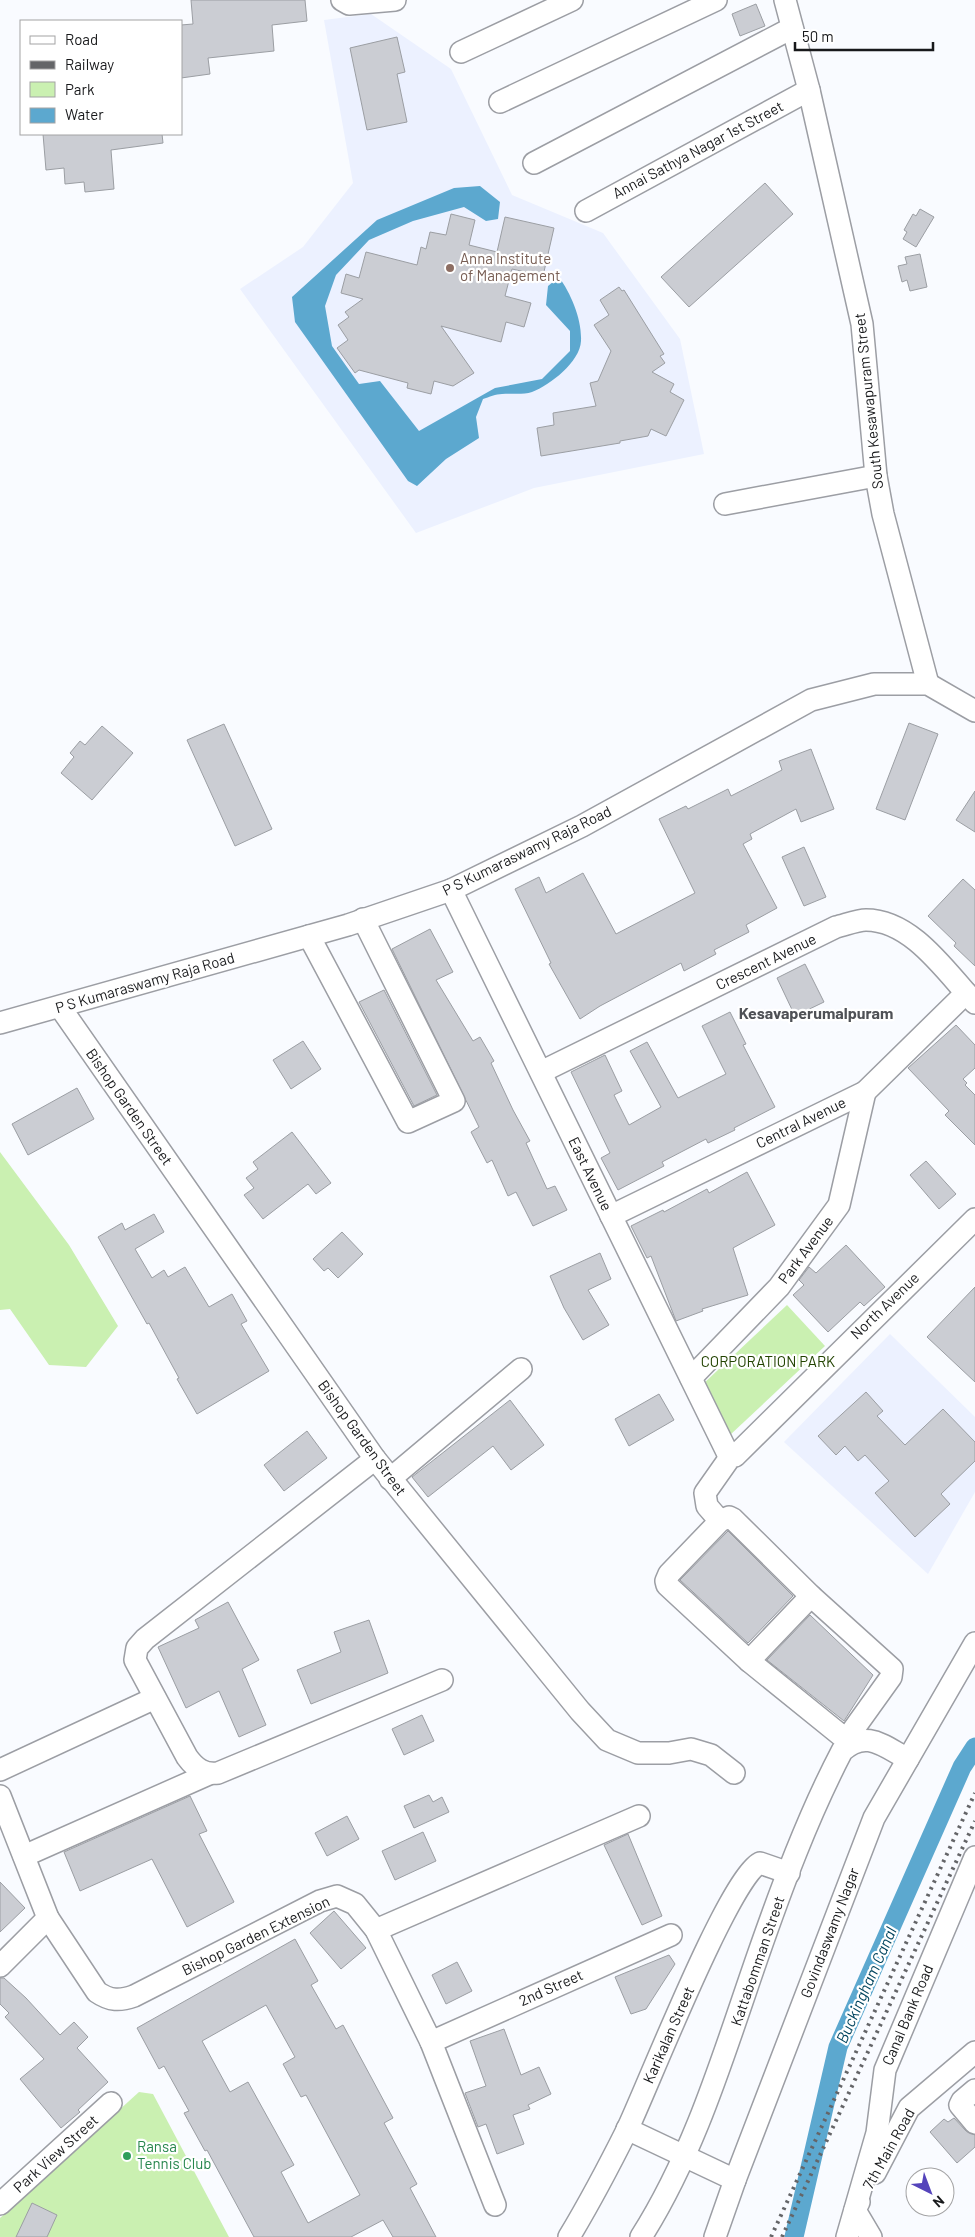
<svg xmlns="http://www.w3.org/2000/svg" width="975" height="2237" font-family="Barlow,sans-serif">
<rect width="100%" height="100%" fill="#f9fbff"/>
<g fill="#ecf1ff">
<path d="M371 14 451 69 512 195 603 233 680 339 704 454 534 488 416 533 240 289 303 247 353 183 324 20Z"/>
<path d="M890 1334 975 1417V1492L928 1574 784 1442Z"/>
</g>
<g fill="#caf0b1">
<path d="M0 1152 69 1245 118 1326 86 1367 49 1365 10 1309 0 1310Z"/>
<path d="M787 1305 825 1346 730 1435 702 1385Z"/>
<path d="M139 2092 153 2094 229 2237H0V2218Z"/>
</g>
<path fill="#5ca8cf" d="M480 186 500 202 498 219 486 221 464 207 413 221 369 240 336 275 325 306 332 346 359 384 380 381 419 431 495 388 542 379 570 351V331L546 305 548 286 559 277C571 294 582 319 581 341 580 362 550 385 532 392 523 395 511 393 502 394 496 394 489 397 483 399L476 417 479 438 446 459 417 486 408 481 295 322 292 297 377 220 454 188Z"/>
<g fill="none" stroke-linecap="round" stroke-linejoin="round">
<path stroke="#5ca8cf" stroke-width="19" d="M794 2237 838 2047 962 1767 975 1747"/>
</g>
<g fill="#cbcdd3" stroke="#9b9ea3" fill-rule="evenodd">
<path d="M191 0H305L307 21 272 25 274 51 208 58 210 74 181 78V25L193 24Z"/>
<path d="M756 4 765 26 740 36 732 14Z"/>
<path d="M397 37 405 72 397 74 407 122 367 130 350 48Z"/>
<path d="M43 134H162L163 143 111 150 114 189 85 192 84 182 65 184 64 168 46 170Z"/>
<path d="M765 183 793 214 689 307 661 277Z"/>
<path d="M920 209 934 217 916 247 903 239 907 232 904 230 913 214 916 216Z"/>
<path d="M451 214 475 220 469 245 497 252 505 217 554 228 543 276 512 269 505 296 531 303 524 327 506 322 501 342 441 326 474 373 453 386 434 381 431 394 407 388 408 383 359 370 355 373 337 348 348 340 338 325 349 317 345 312 363 299 341 293 346 274 359 278 366 252 417 265 421 247 426 249 430 232 446 235Z"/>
<path d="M920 254 927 287 910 291 907 280 902 282 898 266 907 264 905 257Z"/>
<path d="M619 287 622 291 624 290 664 354 660 356 665 363 652 372 674 384 670 392 684 400 666 436 651 429 648 436 620 441V443L541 456 537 428 554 425 553 413 596 406 590 383 598 381 611 351 594 325 609 315 600 300Z"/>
<path d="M909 723 938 734 905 820 876 809Z"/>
<path d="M224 724 272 829 235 846 187 740Z"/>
<path d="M102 726 133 753 92 800 61 773 74 757 70 753 80 741 85 745Z"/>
<path d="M811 749 834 809 801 822 796 809 750 834 752 839 743 844 777 908 746 925 749 932 714 950 716 954 684 971 681 963 600 1006 580 1019 549 964 551 963 515 889 539 877 546 893 583 873 616 934 695 893 659 819 686 806 688 809 728 789 731 796 782 770 779 761Z"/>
<path d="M975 791V832L956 820Z"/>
<path d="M804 847 826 897 804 906 782 857Z"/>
<path d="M963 879 975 890V966L954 946 956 943 928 916Z"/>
<path d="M430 929 453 972 436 980 473 1041 480 1037 494 1061 491 1063 513 1110 530 1141 526 1143 547 1189 555 1186 567 1210 533 1226 516 1192 508 1196 492 1160 487 1163 471 1132 479 1127 392 949Z"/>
<path d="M805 964 824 1002 795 1016 777 978Z"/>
<path d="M384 990 437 1095 414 1106 359 1002Z"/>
<path d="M730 1012 746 1044 743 1045 775 1107 734 1128 735 1130 708 1143 706 1139 662 1162 664 1166 618 1190 601 1158 610 1153 571 1072 605 1055 622 1091 614 1095 629 1125 661 1107 630 1051 647 1042 678 1098 726 1074 702 1026Z"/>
<path d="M956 1025 975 1045V1068L963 1079 967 1083 965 1085 975 1095V1145L945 1115 949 1111 908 1068Z"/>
<path d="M303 1041 321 1069 291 1089 273 1060Z"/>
<path d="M77 1088 94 1119 28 1155 12 1124Z"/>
<path d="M292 1132 331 1183 316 1194 308 1184 263 1219 244 1195 254 1188 246 1178 258 1169 253 1162Z"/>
<path d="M926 1161 956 1194 939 1209 910 1175Z"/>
<path d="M747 1172 775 1225 733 1248 748 1295 702 1309 703 1311 676 1321 651 1256 647 1258 631 1226 663 1210 664 1212 707 1189 709 1193Z"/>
<path d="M154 1214 164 1232 135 1249 152 1278 164 1270 168 1277 185 1267 209 1307 232 1294 247 1321 241 1324 269 1371 197 1414 177 1379 179 1378 149 1323 147 1324 98 1237 122 1223 125 1230Z"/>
<path d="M342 1232 363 1254 338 1278 328 1268 324 1271 313 1259Z"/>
<path d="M846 1245 885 1287 864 1306 860 1302 828 1332 793 1295 804 1285 799 1280 809 1267 816 1273Z"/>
<path d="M600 1253 611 1279 588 1290 609 1325 583 1340 564 1308 550 1276Z"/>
<path d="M975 1287V1382L927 1337Z"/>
<path d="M866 1392 883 1411 877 1416 905 1445 943 1409 975 1442V1461L941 1494 950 1504 915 1537 875 1493 889 1481 865 1455 858 1461 845 1446 836 1455 818 1436Z"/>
<path d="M659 1394 674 1420 629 1446 615 1419Z"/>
<path d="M510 1400 544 1445 511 1470 493 1446 428 1497 412 1477Z"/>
<path d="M307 1431 327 1458 284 1491 264 1465Z"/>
<path d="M728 1531 793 1596 748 1643 680 1580Z"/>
<path d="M228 1602 259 1660 242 1669 266 1725 239 1737 219 1691 186 1708 158 1647 199 1628 195 1620Z"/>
<path d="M810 1615 873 1675 844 1721 767 1660Z"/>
<path d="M369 1620 388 1673 311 1704 297 1670 341 1652 334 1632Z"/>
<path d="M422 1715 434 1741 404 1755 392 1729Z"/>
<path d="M429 1795 433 1802 442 1797 449 1812 414 1828 404 1806Z"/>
<path d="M190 1796 207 1831 199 1834 234 1902 187 1927 152 1859 80 1891 64 1852Z"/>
<path d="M347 1816 359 1839 327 1856 315 1833Z"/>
<path d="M423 1832 436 1861 395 1880 382 1851Z"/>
<path d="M628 1834 662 1916 642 1925 604 1845Z"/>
<path d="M0 1882 25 1908 0 1932Z"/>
<path d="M334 1911 366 1948 341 1969 310 1933Z"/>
<path d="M295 1939 318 1981 311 1985 336 2029 343 2025 393 2118 384 2123 417 2184 410 2188 436 2237H393L383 2220 351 2237H254L207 2150 205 2151 184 2113 189 2111 164 2066 159 2069 137 2028ZM266 2005 295 2057 283 2064 301 2097 306 2095 360 2195 308 2223 281 2172 294 2165 248 2082 230 2092 202 2041Z"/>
<path d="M669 1955 675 1964 646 2009 631 2014 615 1977Z"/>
<path d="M457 1962 472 1991 446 2004 432 1975Z"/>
<path d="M0 1978H4L26 1998 60 2035 74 2022 88 2037 77 2048 108 2082 78 2110 80 2112 61 2128 20 2079 44 2059 5 2017 9 2013 0 2004Z"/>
<path d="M504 2029 521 2075 539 2067 551 2094 528 2105 530 2109 513 2115 524 2144 497 2154 486 2124 478 2127 465 2093 486 2086 470 2041Z"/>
<path d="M954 2118 966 2131 975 2135V2147L957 2163 930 2132 944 2119 948 2122Z"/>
<path d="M32 2203 57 2215 47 2237H16Z"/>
</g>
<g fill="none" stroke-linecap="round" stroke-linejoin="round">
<defs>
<g id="minor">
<path d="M342 0 349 4 395 0"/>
<path d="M785 0 809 90 862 324 876 476 883 514 928 684"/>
<path d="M461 52 572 0"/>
<path d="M500 102 716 0"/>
<path d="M534 163 792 28"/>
<path d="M586 211 809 90"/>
<path d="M725 504 876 476"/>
<path d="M451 890 728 1454 731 1456"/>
<path d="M309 936 408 1122 454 1101 363 919"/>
<path d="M60 1007 375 1459 580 1711 607 1740 638 1753H669L691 1749 711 1755 734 1773"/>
<path d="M0 1023 348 925 451 890 582 826 811 700 874 684H928L975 711"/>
<path d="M541 1072 836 927C845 925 857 920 866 920 912 920 946 972 975 1003"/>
<path d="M611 1216 865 1092 966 993"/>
<path d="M691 1378 779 1287 839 1205 865 1092"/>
<path d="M375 1459 145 1639 137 1648 135 1660 187 1757C195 1768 204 1775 218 1773L442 1680"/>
<path d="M390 1479 521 1369"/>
<path d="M720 1521 669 1574 666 1581 667 1585 749 1661 843 1737H848L891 1677 892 1669 811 1596 733 1519 729 1517 720 1521 707 1506 705 1493 731 1456H735L975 1219"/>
<path d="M749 1661 811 1596"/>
<path d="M0 1770 155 1698"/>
<path d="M0 1796 48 1918 97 1992C110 2001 120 2001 134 1996L320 1901 337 1896 355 1904 376 1930 431 2042 495 2205"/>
<path d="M24 1856 209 1774"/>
<path d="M376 1930 639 1816"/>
<path d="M0 1966 48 1918"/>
<path d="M431 2042 671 1935"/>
<path d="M975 2090 962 2101 960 2105 975 2123"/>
<path d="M627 2129 735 2180"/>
<path d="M875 2173 909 2108 975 2052"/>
<path d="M859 2202 855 2210 871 2237"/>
<path d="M0 2204 111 2103"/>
<path d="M569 2237C590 2202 609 2166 627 2130 648 2086 729 1878 760 1863L789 1873"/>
<path d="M641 2237C695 2152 724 2053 757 1958 781 1889 808 1816 842 1751 866 1729 883 1746 908 1759"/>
<path d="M715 2237 735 2180 874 1818 975 1643"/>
<path d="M847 2237 877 2133 885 2070 975 1857"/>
</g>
</defs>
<use href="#minor" stroke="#9c9ea4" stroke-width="24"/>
<use href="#minor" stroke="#fff" stroke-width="21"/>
<g stroke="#646568" stroke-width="4" stroke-dasharray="2.5 5" stroke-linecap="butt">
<path d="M771 2237 975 1793"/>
<path d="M782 2237 975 1821"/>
</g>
</g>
<circle fill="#8d6e63" stroke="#fff" stroke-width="2" cx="450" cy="268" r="5"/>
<circle fill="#2e9e5b" stroke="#fff" stroke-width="2" cx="127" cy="2156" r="5"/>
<g text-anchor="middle" stroke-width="4.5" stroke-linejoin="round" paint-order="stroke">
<g font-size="15" fill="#18191b" stroke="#fff">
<text transform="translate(698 150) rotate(-28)" y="5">Annai Sathya Nagar 1st Street</text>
<text transform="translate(869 401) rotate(-96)" y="5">South Kesawapuram Street</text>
<text transform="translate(527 851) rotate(-26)" y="5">P S Kumaraswamy Raja Road</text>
<text transform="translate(766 962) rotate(-26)" y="5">Crescent Avenue</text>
<text transform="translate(145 983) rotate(-16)" y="5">P S Kumaraswamy Raja Road</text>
<text transform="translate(129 1107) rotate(55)" y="5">Bishop Garden Street</text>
<text transform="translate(801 1123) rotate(-26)" y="5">Central Avenue</text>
<text transform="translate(590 1174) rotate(64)" y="5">East Avenue</text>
<text transform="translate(806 1250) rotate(-53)" y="5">Park Avenue</text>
<text transform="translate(885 1306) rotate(-44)" y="5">North Avenue</text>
<text transform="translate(362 1438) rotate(54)" y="5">Bishop Garden Street</text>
<text transform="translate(830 1933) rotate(-69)" y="5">Govindaswamy Nagar</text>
<text transform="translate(256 1936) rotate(-26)" y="5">Bishop Garden Extension</text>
<text transform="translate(758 1961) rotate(-71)" y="5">Kattabomman Street</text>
<text transform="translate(551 1988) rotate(-24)" y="5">2nd Street</text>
<text transform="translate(908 2015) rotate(-67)" y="5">Canal Bank Road</text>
<text transform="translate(669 2035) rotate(-66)" y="5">Karikalan Street</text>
<text transform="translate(889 2149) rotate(-61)" y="5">7th Main Road</text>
<text transform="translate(56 2154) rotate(-42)" y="5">Park View Street</text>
</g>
<g font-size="15" fill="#785e54" stroke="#fff" text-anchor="start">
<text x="460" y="264">Anna Institute<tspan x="460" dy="17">of Management</tspan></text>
</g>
<g font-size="15" fill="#224300" stroke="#fff">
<text x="768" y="1367">CORPORATION PARK</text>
</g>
<g font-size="15" fill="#27864d" stroke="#fff" text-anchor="start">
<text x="137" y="2152">Ransa<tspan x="137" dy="17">Tennis Club</tspan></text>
</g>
<g font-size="16" font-weight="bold" fill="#4f5156" stroke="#fff">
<text x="816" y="1019">Kesavaperumalpuram</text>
</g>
<g font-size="16" font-style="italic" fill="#00445e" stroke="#fff">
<text transform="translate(866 1985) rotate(-66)" y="6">Buckingham Canal</text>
</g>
</g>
<rect x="20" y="20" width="162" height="115" fill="#ffffff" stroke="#a3a3a4"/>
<rect x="30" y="36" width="25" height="8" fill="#ffffff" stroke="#a3a3a4"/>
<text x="65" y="45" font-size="15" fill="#18191b">Road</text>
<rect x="30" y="61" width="25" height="8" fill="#646568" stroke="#a3a3a4"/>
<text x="65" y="70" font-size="15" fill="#18191b">Railway</text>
<rect x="30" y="82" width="25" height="15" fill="#caf0b1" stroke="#a3a3a4"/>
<text x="65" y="95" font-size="15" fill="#18191b">Park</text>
<rect x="30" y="108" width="25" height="15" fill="#5ca8cf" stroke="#a3a3a4"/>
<text x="65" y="120" font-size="15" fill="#18191b">Water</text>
<g transform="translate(930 2192) rotate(138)"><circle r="24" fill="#ffffff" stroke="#a3a3a4"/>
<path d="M0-4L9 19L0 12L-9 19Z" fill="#5544bb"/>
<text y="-8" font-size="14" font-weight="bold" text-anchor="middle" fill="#18191b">N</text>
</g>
<path d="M795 42v8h138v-8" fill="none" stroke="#18191b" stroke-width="2.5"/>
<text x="802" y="42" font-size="15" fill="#18191b" stroke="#ffffff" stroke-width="4" paint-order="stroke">50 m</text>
</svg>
